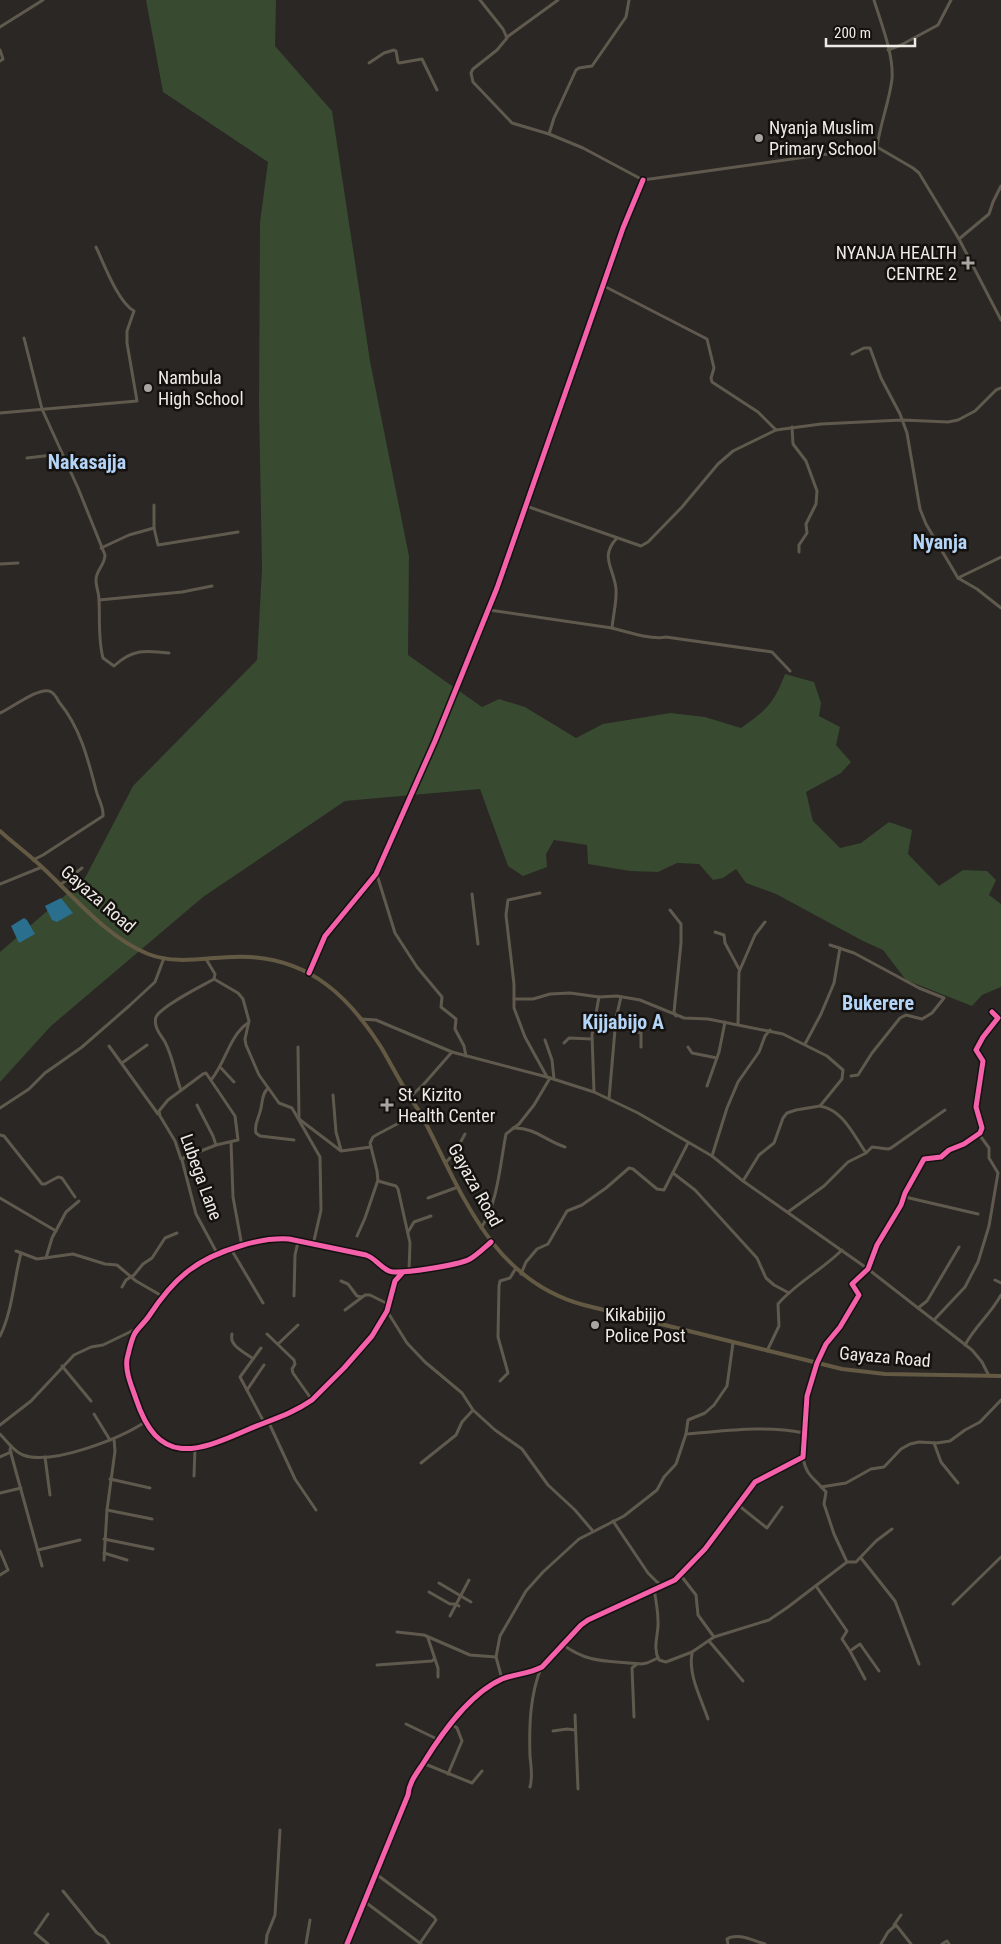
<svg xmlns="http://www.w3.org/2000/svg" width="1001" height="1944" font-family="'Roboto Condensed',sans-serif">
<rect width="100%" height="100%" fill="#2a2725"/>
<path fill="#384a2f" d="M146 0H276L275 46 332 111 370 361 409 556 408 655 482 707 499 699 525 707 576 738 603 724 670 713 705 717 741 728C767 709 773 705 785 674L814 682 821 703 819 716 840 727 836 745 851 762 841 773 806 792 813 821 840 848 861 843 889 822 912 830 908 854 939 886 963 870 987 871 996 880 989 895 1001 904V987L982 995 972 1006 906 980 883 950 863 941 776 894 746 883 736 869 723 878 713 880 699 864 677 863 658 872 630 871 588 864 587 845 554 840 546 854 547 867 523 876 508 866 480 789 345 801 203 897 51 1026 0 1082V952L85 878 133 786 257 660 262 569 259 405 260 222 268 162 163 92Z"/>
<g fill="#2a6f8e">
<path d="M61 898 73 913 57 922 52 920 45 906Z"/>
<path d="M24 918 27 920 35 934 19 943 11 926Z"/>
</g>
<g fill="none" stroke-linecap="round" stroke-linejoin="round">
<g stroke="#60594d" stroke-width="3">
<path d="M480 0 503 29 507 38 497 50 473 69 471 73 473 82 512 123 549 134 583 148 643 180 877 147"/>
<path d="M874 0C881 23 894 55 892 79 889 103 880 124 877 147L913 168 919 173 959 239 1001 320"/>
<path d="M0 27 43 0"/>
<path d="M507 37 558 0"/>
<path d="M0 50 3 59 0 61"/>
<path d="M888 50 901 45 938 25 951 0"/>
<path d="M369 63 384 53 394 50 396 51 398 62 399 63 422 59 437 90"/>
<path d="M549 134 554 118 576 70 579 68 592 66 626 17 629 0"/>
<path d="M959 239 989 214 993 202 1001 186"/>
<path d="M602 285 707 339 714 368 711 378 712 382 758 412 776 430"/>
<path d="M24 338 42 409 78 488 105 555C105 565 96 570 96 580 96 587 99 593 99 600 100 619 98 640 103 658L114 666C132 649 146 650 169 653"/>
<path d="M852 354 864 348H870L881 378 900 414 907 433 920 509 926 524 958 578 977 589 1001 608"/>
<path d="M0 413 137 401 127 343V331L134 311C118 302 104 264 96 247"/>
<path d="M792 427 793 444 806 461 817 491 816 504 806 524 807 533 799 545V552"/>
<path d="M27 458 61 454"/>
<path d="M154 505V528L158 545 238 532"/>
<path d="M526 506 641 546 648 542 682 507 718 464 733 451 776 430 821 424 902 420 948 422 958 420 975 411 996 390 1001 388"/>
<path d="M101 548 129 535 154 528"/>
<path d="M0 564 18 563"/>
<path d="M958 578 1001 557"/>
<path d="M99 600 182 592 212 586"/>
<path d="M489 610 612 628C627 632 652 640 666 637L772 652 790 671"/>
<path d="M612 628C613 616 617 601 616 589 614 568 599 557 617 538"/>
<path d="M0 713C12 708 37 688 49 691 53 692 57 698 59 702 80 727 88 759 96 790 98 799 104 807 103 816L43 855 33 860"/>
<path d="M377 875 395 933 417 967 442 997 441 1007 456 1019 455 1029 464 1046 466 1056"/>
<path d="M0 884 42 867"/>
<path d="M60 885 82 868"/>
<path d="M540 893 508 900 506 915 514 984V1008L525 1037 547 1077"/>
<path d="M472 894 478 944"/>
<path d="M670 910 681 924V943L674 1012 676 1016"/>
<path d="M715 932 724 935 725 943 739 969"/>
<path d="M830 945 854 953 919 988 944 998 932 1013 922 1019 906 1015 900 1018 872 1053 858 1075 851 1076"/>
<path d="M206 959 215 974 214 979 238 993 243 999 249 1021 245 1039 246 1045 259 1075 279 1103 292 1108 320 1157 321 1210 313 1245"/>
<path d="M309 973 325 936 376 874 435 741 497 588 623 228 643 180"/>
<path d="M514 999H533L550 994 570 993 599 997 617 996 640 1000 684 1018 708 1019 783 1034 827 1056 843 1070 842 1079 820 1106 796 1110 787 1113 783 1118 774 1143 759 1155 743 1181"/>
<path d="M360 1019 376 1020 452 1052 547 1077 594 1092 638 1113 712 1156 743 1181 868 1269 972 1350 982 1362 989 1376"/>
<path d="M738 1024 739 972 755 935 765 922"/>
<path d="M616 1027 641 1033V1047"/>
<path d="M545 1040 552 1060 554 1079"/>
<path d="M564 1043 569 1038 592 1039"/>
<path d="M805 1044 821 1014 834 983 840 948"/>
<path d="M109 1046 158 1114"/>
<path d="M298 1047 299 1119"/>
<path d="M688 1047 692 1053 717 1058"/>
<path d="M122 1063 147 1045"/>
<path d="M221 1068 234 1082"/>
<path d="M211 1080C226 1062 229 1036 248 1023"/>
<path d="M707 1086 719 1052 725 1022"/>
<path d="M268 1088C261 1095 263 1103 260 1112 258 1120 254 1124 256 1133L260 1136 294 1140"/>
<path d="M181 1090C175 1075 173 1057 165 1042 161 1035 153 1027 156 1017 161 1006 202 986 214 979"/>
<path d="M594 1092 592 1035 599 997"/>
<path d="M333 1095 336 1132 341 1150"/>
<path d="M409 1098 423 1085 452 1052"/>
<path d="M609 1099 616 1018 621 997"/>
<path d="M197 1105 213 1136 216 1145"/>
<path d="M820 1106C843 1110 853 1134 866 1153"/>
<path d="M0 1108 29 1089 45 1073 82 1047 129 1006 155 982 164 958"/>
<path d="M299 1119 341 1151 371 1147"/>
<path d="M513 1128C534 1127 546 1141 565 1147"/>
<path d="M0 1135 4 1136 42 1184H45L58 1177 62 1178 75 1197"/>
<path d="M231 1142 233 1197 242 1246"/>
<path d="M712 1156 727 1108 738 1082 759 1052 765 1036 770 1030"/>
<path d="M181 1159 216 1145 238 1140 235 1116 206 1073 203 1074 168 1100 159 1111 160 1116 175 1141 181 1159 182 1160 196 1214 217 1253"/>
<path d="M446 1162 454 1154 465 1134"/>
<path d="M673 1173 695 1190 757 1258 766 1278 774 1285 789 1293"/>
<path d="M905 1197 978 1214"/>
<path d="M0 1198 56 1231"/>
<path d="M428 1198 458 1187"/>
<path d="M788 1212 824 1186 848 1162 866 1153 872 1147 888 1149 891 1148 945 1110"/>
<path d="M481 1228C498 1203 500 1164 506 1134L519 1124 534 1105 550 1078"/>
<path d="M408 1232 414 1222 431 1216"/>
<path d="M357 1236 365 1218 378 1180"/>
<path d="M231 1249 263 1303"/>
<path d="M16 1251 37 1259 73 1254 105 1264 117 1265 136 1281 162 1296"/>
<path d="M46 1258 52 1238 66 1212 79 1201"/>
<path d="M409 1271 410 1243 398 1189 396 1186 378 1181 377 1171 370 1143 373 1137 378 1134 420 1112"/>
<path d="M403 1272 395 1281 387 1311 372 1336 344 1368 312 1400C292 1414 270 1420 247 1430 195 1453 158 1466 136 1399 132 1387 125 1372 127 1359 129 1351 131 1340 135 1333 139 1327 145 1322 149 1316 174 1278 196 1259 240 1246 256 1241 272 1238 289 1239L366 1255C375 1258 380 1267 389 1271 398 1275 459 1265 470 1259 477 1255 484 1248 491 1242"/>
<path d="M521 1274 526 1262 537 1249 548 1244 567 1211 582 1205 606 1188 629 1168 633 1169 657 1189 664 1190 688 1143"/>
<path d="M995 1280 1001 1283"/>
<path d="M341 1281 348 1284 357 1296 362 1297"/>
<path d="M122 1287 126 1280 134 1275 143 1264 152 1258 165 1238 177 1233"/>
<path d="M294 1296 295 1255 298 1242"/>
<path d="M918 1308 927 1301 959 1247"/>
<path d="M345 1310 365 1295H370L386 1303"/>
<path d="M387 1311 407 1343 425 1362 462 1393 473 1410 495 1430 522 1449 548 1485 575 1510 592 1530"/>
<path d="M934 1320 965 1287 978 1262 989 1226 998 1173 989 1158V1148L981 1137 976 1136"/>
<path d="M232 1334C229 1346 244 1352 252 1358"/>
<path d="M267 1334 294 1360 295 1364 292 1369 293 1373 312 1400"/>
<path d="M0 1336C12 1313 14 1279 21 1253"/>
<path d="M278 1344 298 1325"/>
<path d="M965 1345C975 1326 991 1314 1001 1295"/>
<path d="M261 1348 240 1377 265 1424"/>
<path d="M767 1351 779 1326 778 1304C796 1283 822 1270 842 1250"/>
<path d="M62 1366 91 1401"/>
<path d="M500 1381 508 1373 498 1337 499 1286 500 1281 510 1278 516 1268"/>
<path d="M247 1390 264 1365"/>
<path d="M94 1414 110 1440"/>
<path d="M269 1423 295 1479 316 1510"/>
<path d="M0 1425 31 1401 74 1355 91 1347 103 1345 138 1328"/>
<path d="M0 1434C7 1441 13 1451 23 1455 52 1466 121 1438 145 1422"/>
<path d="M686 1434C726 1431 765 1425 804 1433"/>
<path d="M934 1443 941 1462 958 1483"/>
<path d="M11 1446 10 1450 42 1566"/>
<path d="M0 1457 11 1452"/>
<path d="M45 1457 50 1495"/>
<path d="M803 1457C806 1477 815 1478 826 1492L824 1504 834 1534 847 1562"/>
<path d="M421 1463 456 1435 462 1422 473 1410"/>
<path d="M194 1476 195 1448"/>
<path d="M110 1479 150 1488"/>
<path d="M821 1487 846 1483 871 1469 884 1467 901 1449 910 1444 919 1442 937 1443 950 1441 965 1430 980 1422 1001 1400"/>
<path d="M0 1493 21 1488"/>
<path d="M738 1505 767 1528 782 1507"/>
<path d="M107 1510 152 1519"/>
<path d="M613 1521 648 1573 657 1582 663 1585"/>
<path d="M104 1539 153 1549"/>
<path d="M38 1550 80 1540"/>
<path d="M0 1551 8 1570 0 1575"/>
<path d="M104 1553 127 1560"/>
<path d="M861 1558 895 1601 919 1664"/>
<path d="M104 1560 107 1510 115 1451 114 1439"/>
<path d="M682 1573V1577L696 1595 698 1615 714 1637"/>
<path d="M439 1583 471 1602"/>
<path d="M816 1586 847 1631 842 1639 850 1651 860 1644 879 1671"/>
<path d="M654 1589C656 1600 658 1611 658 1621 659 1634 652 1647 659 1660L666 1662 692 1652 714 1637 769 1620 788 1607 847 1562H856L876 1541 892 1529"/>
<path d="M429 1592 450 1604H455L459 1606"/>
<path d="M953 1604 1001 1557"/>
<path d="M450 1616 469 1580"/>
<path d="M397 1632 424 1635 470 1655 496 1657"/>
<path d="M428 1638 438 1668V1677"/>
<path d="M709 1641 743 1681"/>
<path d="M562 1644C590 1665 609 1660 641 1664L647 1663 658 1658"/>
<path d="M850 1651 865 1679"/>
<path d="M692 1653C688 1675 701 1698 708 1719"/>
<path d="M377 1665 432 1661 434 1659"/>
<path d="M502 1679 496 1657 500 1636 526 1591 543 1572 579 1539 624 1516 657 1490 664 1477 676 1464 686 1434 688 1420 705 1413 714 1405 727 1386 733 1343"/>
<path d="M575 1715 578 1789"/>
<path d="M634 1717 632 1668 637 1664"/>
<path d="M406 1724 439 1740"/>
<path d="M553 1731 567 1729 575 1730"/>
<path d="M425 1764 472 1783 482 1771"/>
<path d="M448 1774 462 1741 457 1728 450 1723"/>
<path d="M530 1787C533 1776 531 1767 530 1756 529 1726 530 1695 541 1668"/>
<path d="M376 1874 434 1917 436 1920 420 1943"/>
<path d="M63 1891 97 1933 104 1937 109 1944"/>
<path d="M364 1901 421 1944"/>
<path d="M48 1914 35 1933 48 1944"/>
<path d="M894 1925 901 1915"/>
<path d="M266 1944 267 1935 275 1915 280 1830"/>
<path d="M306 1944 310 1920"/>
<path d="M347 1944 408 1795C409 1782 417 1773 424 1762 442 1733 469 1694 502 1679 514 1674 529 1674 542 1667L581 1625 588 1620 675 1580 705 1549 755 1482 803 1457 807 1396 817 1363 826 1344 840 1327 859 1295 852 1284 868 1269 877 1245 901 1205 905 1193 924 1159 941 1157 949 1150 964 1144 980 1133 982 1128 976 1107 983 1061 976 1050 983 1037 998 1018 992 1012"/>
<path d="M728 1944 727 1939C737 1932 754 1941 765 1944"/>
<path d="M881 1944 888 1932 896 1925 911 1944"/>
<path d="M942 1944 947 1941 949 1944"/>
</g>
<path stroke="#645a44" stroke-width="4" d="M0 831C14 844 30 855 43 868 74 897 108 938 148 954 182 967 215 954 250 957 312 961 349 997 381 1047 394 1069 405 1092 420 1112 461 1190 490 1280 584 1305L842 1369 885 1374 1001 1376"/>
<defs>
<g id="cycleway">
<path d="M309 973 325 936 376 874 435 741 497 588 623 228 643 180"/>
<path d="M403 1272 395 1281 387 1311 372 1336 344 1368 312 1400C292 1414 270 1420 247 1430 195 1453 158 1466 136 1399 132 1387 125 1372 127 1359 129 1351 131 1340 135 1333 139 1327 145 1322 149 1316 174 1278 196 1259 240 1246 256 1241 272 1238 289 1239L366 1255C375 1258 380 1267 389 1271 398 1275 459 1265 470 1259 477 1255 484 1248 491 1242"/>
<path d="M347 1944 408 1795C409 1782 417 1773 424 1762 442 1733 469 1694 502 1679 514 1674 529 1674 542 1667L581 1625 588 1620 675 1580 705 1549 755 1482 803 1457 807 1396 817 1363 826 1344 840 1327 859 1295 852 1284 868 1269 877 1245 901 1205 905 1193 924 1159 941 1157 949 1150 964 1144 980 1133 982 1128 976 1107 983 1061 976 1050 983 1037 998 1018 992 1012"/>
</g>
</defs>
<use href="#cycleway" stroke="#14110f" stroke-width="8"/>
<use href="#cycleway" stroke="#f560ab" stroke-width="5"/>
</g>
<g fill="#a9a6a2" stroke="#14110f" stroke-width="2">
<circle cx="759" cy="138" r="5"/>
<path d="M965.5 255.5h5v5h5v5h-5v5h-5v-5h-5v-5h5z"/>
<circle cx="148" cy="388" r="5"/>
<path d="M384.5 1097.5h5v5h5v5h-5v5h-5v-5h-5v-5h5z"/>
<circle cx="595" cy="1325" r="5"/>
</g>
<g text-anchor="middle" stroke-width="5" stroke-linejoin="round" paint-order="stroke">
<g font-size="18" fill="#eeeae6" stroke="#14110f" text-anchor="start">
<text x="769" y="134">Nyanja Muslim<tspan x="769" dy="21">Primary School</tspan></text>
<text x="957" y="259" text-anchor="end">NYANJA HEALTH<tspan x="957" dy="21">CENTRE 2</tspan></text>
<text x="158" y="384">Nambula<tspan x="158" dy="21">High School</tspan></text>
<text x="398" y="1101">St. Kizito<tspan x="398" dy="21">Health Center</tspan></text>
<text x="605" y="1321">Kikabijjo<tspan x="605" dy="21">Police Post</tspan></text>
</g>
<g font-size="18" fill="#eeeae6" stroke="#14110f">
<text transform="translate(98 899) rotate(41)" y="6">Gayaza Road</text>
<text transform="translate(201 1177) rotate(70)" y="6">Lubega Lane</text>
<text transform="translate(475 1185) rotate(61)" y="6">Gayaza Road</text>
<text transform="translate(885 1357) rotate(5)" y="6">Gayaza Road</text>
</g>
<g font-size="20" font-weight="bold" fill="#b4d5f8" stroke="#14110f">
<text x="87" y="469">Nakasajja</text>
<text x="940" y="549">Nyanja</text>
<text x="878" y="1010">Bukerere</text>
<text x="623" y="1029">Kijjabijo A</text>
</g>
</g>
<path d="M826 38v8h89v-8" fill="none" stroke="#eeeae6" stroke-width="2.5"/>
<text x="834" y="38" font-size="15" fill="#eeeae6" stroke="#14110f" stroke-width="4" paint-order="stroke">200 m</text>
</svg>
